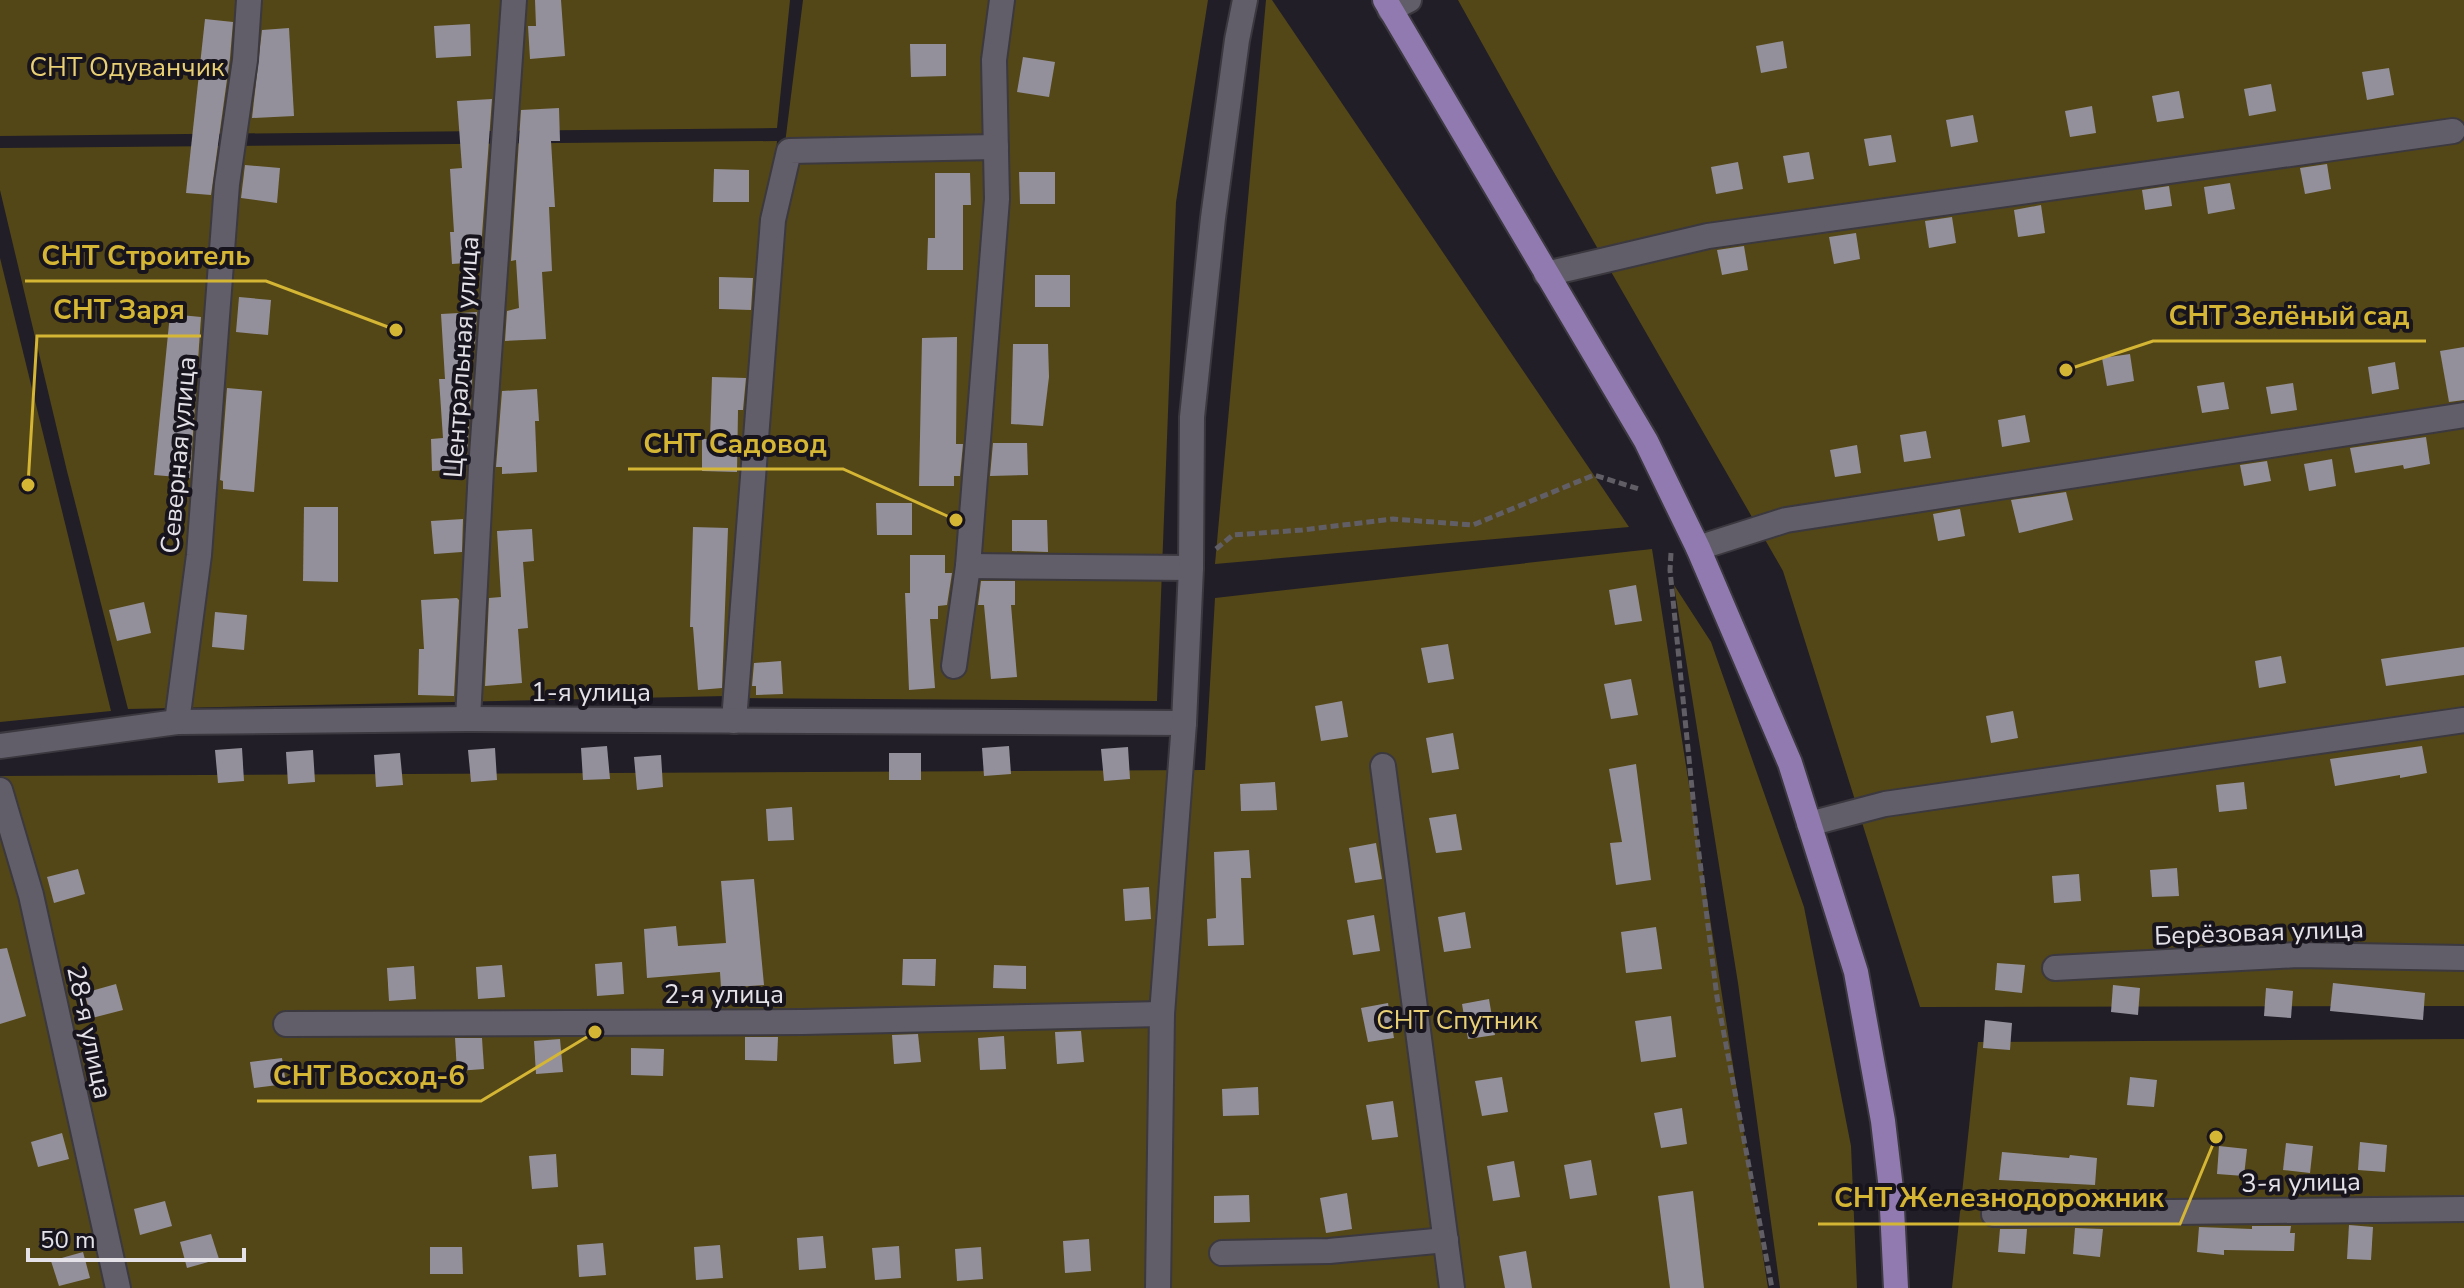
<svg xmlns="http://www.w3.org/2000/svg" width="2464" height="1288" font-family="'Nunito Sans',sans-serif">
<rect width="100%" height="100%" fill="#211e27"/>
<g fill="#534717">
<path d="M0 0H790L777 128 0 136Z"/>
<path d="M803 0H1208L1176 202 1157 701 734 698 760 343Z"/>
<path d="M1266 0H1272L1629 527 1215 564Z"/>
<path d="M1458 0H2464V1006L1920 1007 1783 571 1552 169Z"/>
<path d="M777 141 726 696 128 709 67 471 0 190V148Z"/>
<path d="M0 258 111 711 0 722Z"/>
<path d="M1652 549 1768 1288H0V776L1205 770 1215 598Z"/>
<path d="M1674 585 1711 642 1804 907 1851 1146 1857 1288H1780L1738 983Z"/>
<path d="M2464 1039V1288H1952L1978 1042Z"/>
</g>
<g fill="#94909b">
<path d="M535 0H561L565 56 530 59 528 26H536Z"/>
<path d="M205 19 233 22 230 58 211 195 186 193Z"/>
<path d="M470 24 471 56 436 58 434 26Z"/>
<path d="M289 28 294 116 252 118 262 30Z"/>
<path d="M1783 41 1787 68 1761 73 1756 46Z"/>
<path d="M910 44H946V76L911 77Z"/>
<path d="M1023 57 1055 62 1049 97 1017 92Z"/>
<path d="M2389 68 2394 95 2367 100 2362 72Z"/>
<path d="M2271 84 2276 111 2249 116 2244 89Z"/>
<path d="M2179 91 2184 118 2157 122 2152 96Z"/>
<path d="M492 99 480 262 452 264 450 232H454L450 169 462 168 457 101Z"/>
<path d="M2092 106 2096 133 2070 137 2065 111Z"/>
<path d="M559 108 560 141H551L555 207H549L552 271 542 272 546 339 505 341 507 311 519 308 516 260 511 261 521 110Z"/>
<path d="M1973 115 1978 142 1951 147 1946 120Z"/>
<path d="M1891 135 1896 162 1869 166 1864 139Z"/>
<path d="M1809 152 1814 179 1788 183 1783 156Z"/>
<path d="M1738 162 1743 189 1716 194 1711 167Z"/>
<path d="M2327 164 2331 189 2305 194 2300 168Z"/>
<path d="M245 165 280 168 277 203 241 198Z"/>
<path d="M714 169 749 170V202H713Z"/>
<path d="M1019 172H1055V204H1020Z"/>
<path d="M935 173H970L971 205H963V270H927L928 238H935Z"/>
<path d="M2230 183 2235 209 2208 214 2204 187Z"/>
<path d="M2169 186 2172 206 2145 210 2142 190Z"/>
<path d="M2041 205 2045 233 2018 237 2014 210Z"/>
<path d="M1952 217 1956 243 1929 248 1925 221Z"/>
<path d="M1856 233 1860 259 1834 264 1829 237Z"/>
<path d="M1744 246 1748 270 1722 275 1717 250Z"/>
<rect x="1035" y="275" width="35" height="32"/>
<path d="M719 277 753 278 751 310 719 309Z"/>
<path d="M239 297 271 300 268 335 236 332Z"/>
<path d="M477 312 475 345H472L473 367 466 469 432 471 431 439 443 438 439 379H445L441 314Z"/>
<path d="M170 314 201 317 190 478 154 475Z"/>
<path d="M957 337 956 444H963L960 476H954V486H919L922 338Z"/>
<path d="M1013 344H1048L1049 377 1043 426 1011 424Z"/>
<path d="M2464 347V400L2449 402 2440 351Z"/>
<path d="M2130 354 2134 381 2107 386 2102 358Z"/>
<path d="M2395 362 2399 389 2372 394 2368 367Z"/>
<path d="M712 377 746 378 743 410H738L737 472 702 471V439H710Z"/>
<path d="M2224 382 2229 409 2202 413 2197 386Z"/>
<path d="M2293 383 2297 410 2271 414 2266 387Z"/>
<path d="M227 388 262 391 254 492 223 489V481L220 480Z"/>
<path d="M537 389 539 421H535L537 472 502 474V467H496L502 391Z"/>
<path d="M2025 415 2030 442 2002 447 1998 420Z"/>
<path d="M1926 431 1931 458 1904 462 1900 435Z"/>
<path d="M2426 437 2430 464 2404 469 2403 465 2355 473 2350 448Z"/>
<path d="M993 443H1027L1028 475 990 476Z"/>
<path d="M1857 445 1861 473 1835 477 1830 450Z"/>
<path d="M2332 459 2336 486 2309 491 2304 464Z"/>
<path d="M2267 461 2271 481 2244 486 2240 465Z"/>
<path d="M2066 492 2073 520 2019 533 2011 500Z"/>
<path d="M876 503H912V535H877Z"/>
<path d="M304 507H338V582L303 581Z"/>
<path d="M1960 509 1965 536 1938 541 1933 514Z"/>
<path d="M463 519 462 552 434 554 431 521Z"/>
<path d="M1012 520H1047L1048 552 1012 551Z"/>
<path d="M693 527 728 528 722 688 698 690 693 627H690Z"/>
<path d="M532 529 534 561 523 562 528 628 518 629 522 683 485 686 489 598 501 597 497 531Z"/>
<path d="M910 555H945V573H952L947 605 938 606V619H930L935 688 909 690 905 593H910Z"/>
<path d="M981 581H1015V605H1011L1017 677 991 679 984 605H978Z"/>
<path d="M1636 585 1642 621 1615 625 1609 590Z"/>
<path d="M457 598 459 600 454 696 418 695 419 649H424L421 600Z"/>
<path d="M144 602 151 633 117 641 109 610Z"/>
<path d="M215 612 247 615 244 650 212 647Z"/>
<path d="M1448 644 1454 679 1428 683 1421 648Z"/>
<path d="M2464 647V675L2386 686 2381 659Z"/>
<path d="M2281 656 2286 683 2259 688 2255 661Z"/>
<path d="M781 661 783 694 756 695V686H752L754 663Z"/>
<path d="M1631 679 1638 715 1611 719 1604 684Z"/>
<path d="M1342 701 1348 737 1321 741 1315 706Z"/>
<path d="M2013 711 2018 738 1991 743 1986 716Z"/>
<path d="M1453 733 1459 769 1432 773 1426 738Z"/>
<path d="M607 746 610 779 583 780 581 748Z"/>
<path d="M1009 746 1011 774 984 776 982 748Z"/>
<path d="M2422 746 2427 773 2400 778V775L2335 786 2330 759Z"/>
<path d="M1128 747 1130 779 1104 781 1101 749Z"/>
<path d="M242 748 244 781 218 783 215 750Z"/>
<path d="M495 748 497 780 471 782 468 750Z"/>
<path d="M313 750 315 782 288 784 286 752Z"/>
<path d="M400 753 403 785 376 787 374 755Z"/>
<rect x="889" y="753" width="32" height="27"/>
<path d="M661 755 663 787 637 790 634 757Z"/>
<path d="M1636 764 1651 880 1616 885 1610 843 1622 842 1609 769Z"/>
<path d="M1275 782 1277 810 1241 811 1240 784Z"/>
<path d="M2244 782 2247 809 2219 812 2216 785Z"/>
<path d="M792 807 794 840 768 841 766 809Z"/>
<path d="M1456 814 1462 850 1436 853 1429 818Z"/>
<path d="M1376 843 1382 879 1355 883 1349 848Z"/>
<path d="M1249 850 1251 878H1241L1244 945 1208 946 1207 919 1216 918 1214 852Z"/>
<path d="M2177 868 2179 896 2152 897 2150 870Z"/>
<path d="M78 869 85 894 54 903 47 877Z"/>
<path d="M2079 874 2081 901 2054 903 2052 876Z"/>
<path d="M754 879 764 985 721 988 720 972 647 978 644 929 676 926 678 946 726 943 721 881Z"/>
<path d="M1149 887 1151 919 1125 921 1123 889Z"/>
<path d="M1465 912 1471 948 1444 952 1438 917Z"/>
<path d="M1374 915 1380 951 1353 955 1347 920Z"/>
<path d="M1656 927 1662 969 1626 973 1621 932Z"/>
<path d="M7 948 26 1016 0 1024V949Z"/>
<path d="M903 959H936L935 986 902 985Z"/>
<path d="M622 962 624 994 597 996 595 964Z"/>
<path d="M1997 963 2025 965 2022 993 1995 990Z"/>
<path d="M502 965 505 997 478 999 476 967Z"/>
<path d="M994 965 1026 966V989L993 988Z"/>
<path d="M414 966 416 999 389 1001 387 968Z"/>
<path d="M2333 983 2425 993 2423 1020 2330 1011Z"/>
<path d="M116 984 123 1010 92 1018 84 993Z"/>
<path d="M2113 985 2140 988 2138 1015 2111 1012Z"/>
<path d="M2266 988 2293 991 2291 1018 2264 1016Z"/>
<path d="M1489 999 1495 1035 1468 1039 1462 1004Z"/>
<path d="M1388 1003 1394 1038 1368 1042 1361 1008Z"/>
<path d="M1671 1016 1676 1057 1641 1062 1635 1021Z"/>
<path d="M1985 1020 2012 1023 2010 1050 1983 1048Z"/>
<path d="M1081 1031 1084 1062 1057 1064 1055 1032Z"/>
<path d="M918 1034 921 1062 894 1064 892 1035Z"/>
<path d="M1004 1036 1006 1069 980 1070 978 1038Z"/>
<path d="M745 1037H778L777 1061 745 1060Z"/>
<path d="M455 1038H482L484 1069 457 1071Z"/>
<path d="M560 1039 563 1072 536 1074 534 1041Z"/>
<path d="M631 1048 664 1049 663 1076 631 1075Z"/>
<path d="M282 1058 286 1084 254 1088 250 1062Z"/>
<path d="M1502 1077 1508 1112 1482 1116 1475 1081Z"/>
<path d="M2130 1077 2157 1080 2154 1107 2127 1105Z"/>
<path d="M1258 1087 1259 1115 1223 1116 1222 1089Z"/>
<path d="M1393 1101 1398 1137 1372 1140 1366 1105Z"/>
<path d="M1682 1108 1687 1144 1661 1148 1654 1113Z"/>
<path d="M62 1133 69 1159 38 1167 31 1142Z"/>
<path d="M2360 1142 2387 1145 2385 1172 2358 1170Z"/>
<path d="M2286 1143 2313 1146 2310 1173 2283 1170Z"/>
<path d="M2219 1146 2247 1149 2244 1176 2217 1174Z"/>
<path d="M2002 1152 2069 1158 2070 1155 2097 1158 2095 1185 1999 1180Z"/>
<path d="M556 1154 558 1187 532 1189 529 1156Z"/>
<path d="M1591 1160 1597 1195 1570 1199 1564 1165Z"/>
<path d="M1514 1161 1520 1197 1493 1201 1487 1166Z"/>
<path d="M1693 1191 1704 1288H1670L1658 1196Z"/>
<path d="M1347 1193 1352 1229 1326 1233 1320 1198Z"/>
<path d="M1249 1195 1250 1222 1214 1223V1196Z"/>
<path d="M165 1201 172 1226 140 1235 134 1209Z"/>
<path d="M2349 1225 2373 1227 2371 1260 2347 1259Z"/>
<path d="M2252 1226H2291L2290 1233H2295L2294 1251 2224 1250V1255L2197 1252 2199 1227 2252 1229Z"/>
<path d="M2075 1228 2103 1229 2100 1257 2073 1254Z"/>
<path d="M2000 1229H2027L2025 1254 1998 1252Z"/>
<path d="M211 1234 219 1259 187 1268 180 1242Z"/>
<path d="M823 1236 826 1268 799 1270 797 1238Z"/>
<path d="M1089 1239 1091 1271 1065 1273 1063 1241Z"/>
<path d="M603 1243 606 1275 579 1277 577 1245Z"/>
<path d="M720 1245 723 1278 696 1280 694 1247Z"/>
<path d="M899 1246 901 1278 875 1280 872 1248Z"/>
<path d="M430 1247H462L463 1274H430Z"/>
<path d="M981 1247 983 1279 957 1281 955 1249Z"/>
<path d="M1526 1251 1532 1288H1505L1499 1256Z"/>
<path d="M83 1252 90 1278 59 1286 51 1261Z"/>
</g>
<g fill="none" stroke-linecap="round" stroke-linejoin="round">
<defs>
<g id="minor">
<path d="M1390 10 1409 0"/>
<path d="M1546 274 1708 236 2453 131"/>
<path d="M1698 548 1786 520 2464 415"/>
<path d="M968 566 1191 568"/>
<path d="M954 666 968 566 997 199 994 60 1002 0"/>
<path d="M468 719 481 469 514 0"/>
<path d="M734 721 773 220 789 151 996 147"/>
<path d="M177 722 199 555 227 184 245 60 249 0"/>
<path d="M0 746 177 722 468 719 1184 723"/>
<path d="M1383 766 1452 1288"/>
<path d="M0 790 31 895 118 1288"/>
<path d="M1809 824 1885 804 2464 720"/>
<path d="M2055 968 2298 955 2464 958"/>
<path d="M286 1024 803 1022 1162 1014"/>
<path d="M1994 1214 2464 1209"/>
<path d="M1222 1253 1329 1251 1446 1240"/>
<path d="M1158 1288 1162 1014 1184 723 1191 568 1192 417 1213 218 1237 40 1245 0"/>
</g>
<path id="major" d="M1385 0 1646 441 1698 548 1790 763 1856 972 1883 1121 1891 1189 1896 1288"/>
</defs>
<use href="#minor" stroke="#3b383f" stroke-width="28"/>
<use href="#major" stroke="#3b383f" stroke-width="28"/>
<g stroke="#615e66" stroke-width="5" stroke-dasharray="8 4" stroke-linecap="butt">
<path d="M1216 549 1233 535 1302 530 1393 519 1473 525 1594 475 1639 489"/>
<path d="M1671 553 1670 570 1697 838 1717 997 1772 1288"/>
</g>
<use href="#minor" stroke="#625e69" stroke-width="24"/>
<use href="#major" stroke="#917ab0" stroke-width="24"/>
</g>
<g text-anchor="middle" stroke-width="8" stroke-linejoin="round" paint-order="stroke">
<g font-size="26" fill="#e9d074" stroke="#18141d">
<text x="127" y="76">СНТ Одуванчик</text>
<text x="1457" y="1029">СНТ Спутник</text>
</g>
<g font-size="26" fill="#e4e2e8" stroke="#18141d">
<text transform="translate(461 357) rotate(-86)" y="9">Центральная улица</text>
<text transform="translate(178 455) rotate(-85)" y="9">Северная улица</text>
<text x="591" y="701">1-я улица</text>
<text transform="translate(2259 932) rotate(-2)" y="9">Берёзовая улица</text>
<text x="724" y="1003">2-я улица</text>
<text transform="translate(90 1032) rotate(78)" y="9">28-я улица</text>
<text transform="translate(2301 1182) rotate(-1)" y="9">3-я улица</text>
</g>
</g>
<path fill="none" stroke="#d5b534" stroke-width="3" d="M396 330L266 281H25M28 485L37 336H201M2066 370L2153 341H2426M956 520L843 469H628M595 1032L481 1101H257M2216 1137L2180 1224H1818"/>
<g fill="#d5b534" stroke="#18141d" stroke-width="3">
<circle cx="396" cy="330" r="8"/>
<circle cx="28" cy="485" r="8"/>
<circle cx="2066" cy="370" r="8"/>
<circle cx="956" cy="520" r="8"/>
<circle cx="595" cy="1032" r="8"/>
<circle cx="2216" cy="1137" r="8"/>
</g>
<g font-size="28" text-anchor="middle" font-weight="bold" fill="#d5b534" stroke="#18141d" stroke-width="8" stroke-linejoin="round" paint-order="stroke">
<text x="146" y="265">СНТ Строитель</text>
<text x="119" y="319">СНТ Заря</text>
<text x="2289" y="325">СНТ Зелёный сад</text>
<text x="735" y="453">СНТ Садовод</text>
<text x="369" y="1085">СНТ Восход-6</text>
<text x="1999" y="1207">СНТ Железнодорожник</text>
</g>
<path d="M28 1248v12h216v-12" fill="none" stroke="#e4e2e8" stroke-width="4"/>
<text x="40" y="1248" font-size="24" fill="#e4e2e8" stroke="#18141d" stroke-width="6" paint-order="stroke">50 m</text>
</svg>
